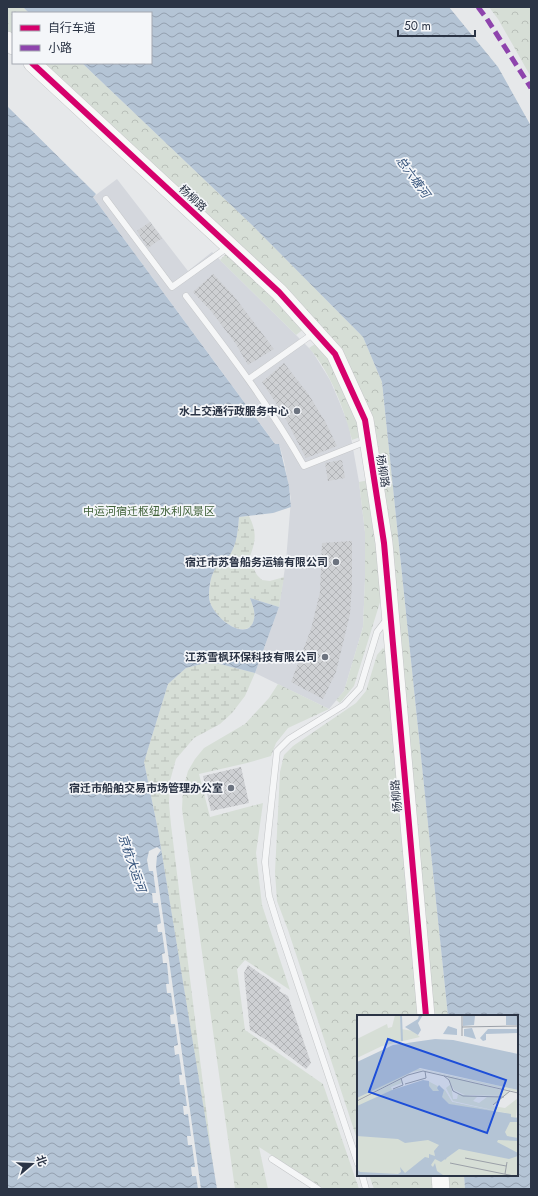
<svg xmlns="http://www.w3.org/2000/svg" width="538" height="1196" font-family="Jost,'Noto Sans SC',sans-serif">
<defs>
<pattern id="forest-crowns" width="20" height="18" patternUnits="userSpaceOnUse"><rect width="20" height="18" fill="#d6ded6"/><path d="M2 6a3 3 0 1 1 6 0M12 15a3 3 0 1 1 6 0" fill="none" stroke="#b8bfb9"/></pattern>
<pattern id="wetland-marsh" width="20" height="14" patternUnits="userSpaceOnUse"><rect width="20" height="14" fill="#d6ded6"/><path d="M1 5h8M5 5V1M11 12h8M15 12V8" fill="none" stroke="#b8bfb9"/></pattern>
<pattern id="water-waves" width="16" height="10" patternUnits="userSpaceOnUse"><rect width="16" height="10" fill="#b4c4d5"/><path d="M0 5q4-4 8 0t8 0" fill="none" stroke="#93a0af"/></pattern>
<pattern id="building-cross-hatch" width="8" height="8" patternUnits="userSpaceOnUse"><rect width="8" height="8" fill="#ced0d3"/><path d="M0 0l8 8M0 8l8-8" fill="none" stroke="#b1b3b6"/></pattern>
</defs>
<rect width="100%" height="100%" fill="#e6e8ea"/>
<path fill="#d4d7dd" d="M117 179 188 271 212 252 293 332 312 351 330 380 339 401 349 426 359 482 365 532V580L363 627 344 691 329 709 255 673 279 607 286 561 291 499 284 461 279 444 276 445 93 197Z"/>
<g fill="url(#forest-crowns)">
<path d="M7 7H23L29 13H13V39L7 33Z"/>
<path d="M489 7H531V77L498 19Z"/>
<path d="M39 63H82L252 225 363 337 382 382 448 1016H432L390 577 345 362Z"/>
<path d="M229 251 305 328 296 335 220 260Z"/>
<path d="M318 342 327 351 363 436 352 440C345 411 330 371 309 348Z"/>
<path d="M369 480 381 599 354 686 340 703 336 700 344 691 363 627 365 580V532L359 482Z"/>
<path d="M383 648 388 654 420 1016H358V1142L288 930 277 901 275 872 280 772 284 755 293 746 356 703 366 691 377 655Z"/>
<path d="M278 684 329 709 288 728 276 743 271 756 247 763 199 774 210 817 263 803 256 853 262 905 290 990 245 960 237 969 245 1030 323 1084 359 1189H324L259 1147 268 1189H235L182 809 183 789 188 771 195 759 204 748 245 724 269 698Z"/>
<path d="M369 1175H434L435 1189H374Z"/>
<path d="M447 1175H464L465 1189H448Z"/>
</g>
<g fill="url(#wetland-marsh)">
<path d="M249 516C258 534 255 542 249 560L257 575 262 580 270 581 284 577 279 607 250 598C252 604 256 612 254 619 249 645 207 616 209 594 210 582 211 571 220 563 224 560 229 557 231 553 237 542 238 529 239 517Z"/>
<path d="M205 663 220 664 255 673 245 696 232 713 220 724 194 738 176 759 170 781 169 803 171 825 214 1173 158 830 144 762 168 684 186 668Z"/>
</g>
<g fill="url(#water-waves)">
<path d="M23 7H449L498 67 531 126V1189H465L464 1175H517V1016H448L382 382 363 337 252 225 82 63H151V13H29Z"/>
<path d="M7 106 96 194 93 197 275 444H279L289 486 291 507 273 513 239 517C238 529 237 543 231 553 229 557 224 560 220 563 211 571 209 585 209 597 210 617 249 645 254 619 256 612 252 604 250 598L279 607 255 673 220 664 205 663 186 668 168 684 144 762 158 830 217 1189H7Z"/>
</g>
<path fill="#e6e8ea" d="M157 847 161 850 157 856 156 867 201 1189H198L196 1176H192L191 1167H195L192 1145H188L187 1136H191L188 1114 184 1115 183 1106H187L184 1085H180L179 1075H182L179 1054 175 1055 174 1046 178 1045 175 1024H171L170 1015 174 1014 171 993H167L166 984H169L167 963H163L162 954 165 953 162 932H158L157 925 161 923 158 903H153L152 893H156L153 871H149L147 860 149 851Z"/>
<g fill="url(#building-cross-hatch)">
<path d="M150 222 162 238 148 248 137 231Z"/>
<path d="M213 274 233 295 274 349 248 365 236 344 211 311 193 292Z"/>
<path d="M284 363 309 395 326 423 337 446 306 458 282 412 262 382Z"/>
<path d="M342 460 345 478 328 481 325 463Z"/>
<path d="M352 541V584L350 614 336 672 323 699 291 682 311 629 320 592 322 543Z"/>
<path d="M241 767 249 803 211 811 203 776Z"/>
<path d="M248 965 281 988 279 991 288 996 311 1063 306 1069 273 1044 250 1030 244 973Z"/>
</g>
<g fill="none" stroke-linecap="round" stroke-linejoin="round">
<defs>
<g id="lane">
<path d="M106 199 172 287 228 247"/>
<path d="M186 296C228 351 270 406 304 466L367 441"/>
<path d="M249 379 314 333"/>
<path d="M272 1159 318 1189"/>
<path d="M358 1164 278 925 269 896 265 862 277 751 289 739 344 705 360 688 377 632 387 619"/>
<path d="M362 1175 366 1189"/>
</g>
<g id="secondary">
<path d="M7 40 13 46"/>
<path d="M32 63 279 292 335 354 365 420 384 543 426 1016"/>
<path d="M440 1175 441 1189"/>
</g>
</defs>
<use href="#lane" stroke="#c4c6c8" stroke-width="7"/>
<use href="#secondary" stroke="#c4c6c8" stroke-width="18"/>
<use href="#lane" stroke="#f5f6f7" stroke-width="6"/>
<use href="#secondary" stroke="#f8f8f8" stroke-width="17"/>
<path stroke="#8e44ad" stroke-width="5" stroke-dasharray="10 5" stroke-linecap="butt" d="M478 7 487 19 531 88"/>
<defs>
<path id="cycleway" d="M32 63 279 292 335 354 365 420 384 543 426 1016"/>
</defs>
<use href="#cycleway" stroke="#f4f6f9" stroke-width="8"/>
<use href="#cycleway" stroke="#d6006c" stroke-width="6"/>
</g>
<g fill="#6c737f" stroke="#f4f6f9" stroke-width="1.5">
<circle cx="297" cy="411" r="4"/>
<circle cx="336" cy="562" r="4"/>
<circle cx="325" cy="657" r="4"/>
<circle cx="231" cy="788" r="4"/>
</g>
<g text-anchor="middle" stroke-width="3.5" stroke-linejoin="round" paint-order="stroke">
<g font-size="11" fill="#2b3445" stroke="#f4f6f9">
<text transform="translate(193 198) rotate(43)" y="4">杨柳路</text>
<text transform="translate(383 471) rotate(81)" y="4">杨柳路</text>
<text transform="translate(396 796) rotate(-95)" y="4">杨柳路</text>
</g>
<g font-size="11" font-weight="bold" fill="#2b3445" stroke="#f4f6f9" text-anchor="end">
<text x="289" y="415">水上交通行政服务中心</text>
<text x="328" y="566">宿迁市苏鲁船务运输有限公司</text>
<text x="317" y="661">江苏雪枫环保科技有限公司</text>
<text x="223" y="792">宿迁市船舶交易市场管理办公室</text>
</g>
<g font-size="11" fill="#3f6138" stroke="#f4f6f9">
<text x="149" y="515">中运河宿迁枢纽水利风景区</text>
</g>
<g font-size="12" font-style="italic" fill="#34527a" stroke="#f4f6f9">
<text transform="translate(413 177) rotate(54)" y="4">总六塘河</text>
<text transform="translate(132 863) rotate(71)" y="4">京杭大运河</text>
</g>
</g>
<g transform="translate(357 1015)">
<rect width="161" height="161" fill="#e6e8ea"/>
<path d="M38 0H43L44 14 56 16 63 22 25 31 0 43V24L30 9 31 13 35 12ZM58 53 161 75V77L66 55 55 57 0 86V83ZM90 61 152 77 147 81 108 80 97 75ZM44 64 45 68 34 72 35 75 71 66 88 75 95 87 149 98 96 86 89 73 94 69 96 84H100L101 79 120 82 116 86 122 88 130 82H145L135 91 148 93 161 83 159 102 161 103V161H0V87Z" fill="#d6ded6"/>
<path d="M87 75 95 87 135 96 92 89 85 82Z" fill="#d6ded6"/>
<path d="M62 0H66L61 8 64 15 61 20 48 12 61 4ZM149 0H160V10H149ZM106 1H118L117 10 106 11ZM91 11 100 14V20L86 19ZM115 13 119 24 107 21V14ZM131 14H161V18L129 19V25L126 26 123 23ZM78 24 96 25 161 39V75L63 53 0 83V47L36 30ZM66 65 72 66V71L76 76H82L80 73 82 70 87 75 85 82 92 89 154 99V102L161 103V107H153L148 117 150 121 161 123V126L141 125 140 127 161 138V141L152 144 102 134 84 147 78 144 74 150 76 152 78 148 80 156 86 160 101 161H0V154L3 157 41 159 44 157 43 152 48 158 68 142 72 143V139L78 141 77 136 82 130 71 125 48 128 41 124 0 121V91L35 75Z" fill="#b4c4d5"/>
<path fill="none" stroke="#b4c4d5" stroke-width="2" d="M44 0 45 26M78 136 89 144"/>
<path fill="none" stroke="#9ba0a8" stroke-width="1" d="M105 0V21M105 12 161 11 160 0M87 61 92 65 96 76 106 81 147 82M48 69 69 63 68 56M36 74 46 70 44 63M0 86 51 60 66 56 161 78M136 90 153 76M108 143 149 151M93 148 157 161M148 159 150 147"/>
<path fill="#1d4ed8" fill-opacity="0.15" stroke="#1d4ed8" stroke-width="2" d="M31 24 149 65 130 118 12 77Z"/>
<rect width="161" height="161" fill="none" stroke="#2b3445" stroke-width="2"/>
</g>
<rect width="538" height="1196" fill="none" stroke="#2b3445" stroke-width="16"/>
<rect x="12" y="12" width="140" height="52" fill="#f4f6f9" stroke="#a4a8b1"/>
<rect x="20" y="25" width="20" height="6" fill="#d6006c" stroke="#a4a8b1"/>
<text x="48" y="32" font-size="12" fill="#2b3445">自行车道</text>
<rect x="20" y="45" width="20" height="6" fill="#8e44ad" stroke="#a4a8b1"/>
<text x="48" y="52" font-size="12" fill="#2b3445">小路</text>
<g transform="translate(32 1164) rotate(71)" stroke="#f4f6f9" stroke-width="3" paint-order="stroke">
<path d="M0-3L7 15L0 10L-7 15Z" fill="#2b3445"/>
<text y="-6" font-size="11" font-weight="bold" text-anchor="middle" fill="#2b3445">北</text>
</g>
<path d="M398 30v6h77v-6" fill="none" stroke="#2b3445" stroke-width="2"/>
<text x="404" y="30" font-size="12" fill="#2b3445" stroke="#f4f6f9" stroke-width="3" paint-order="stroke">50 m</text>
</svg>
